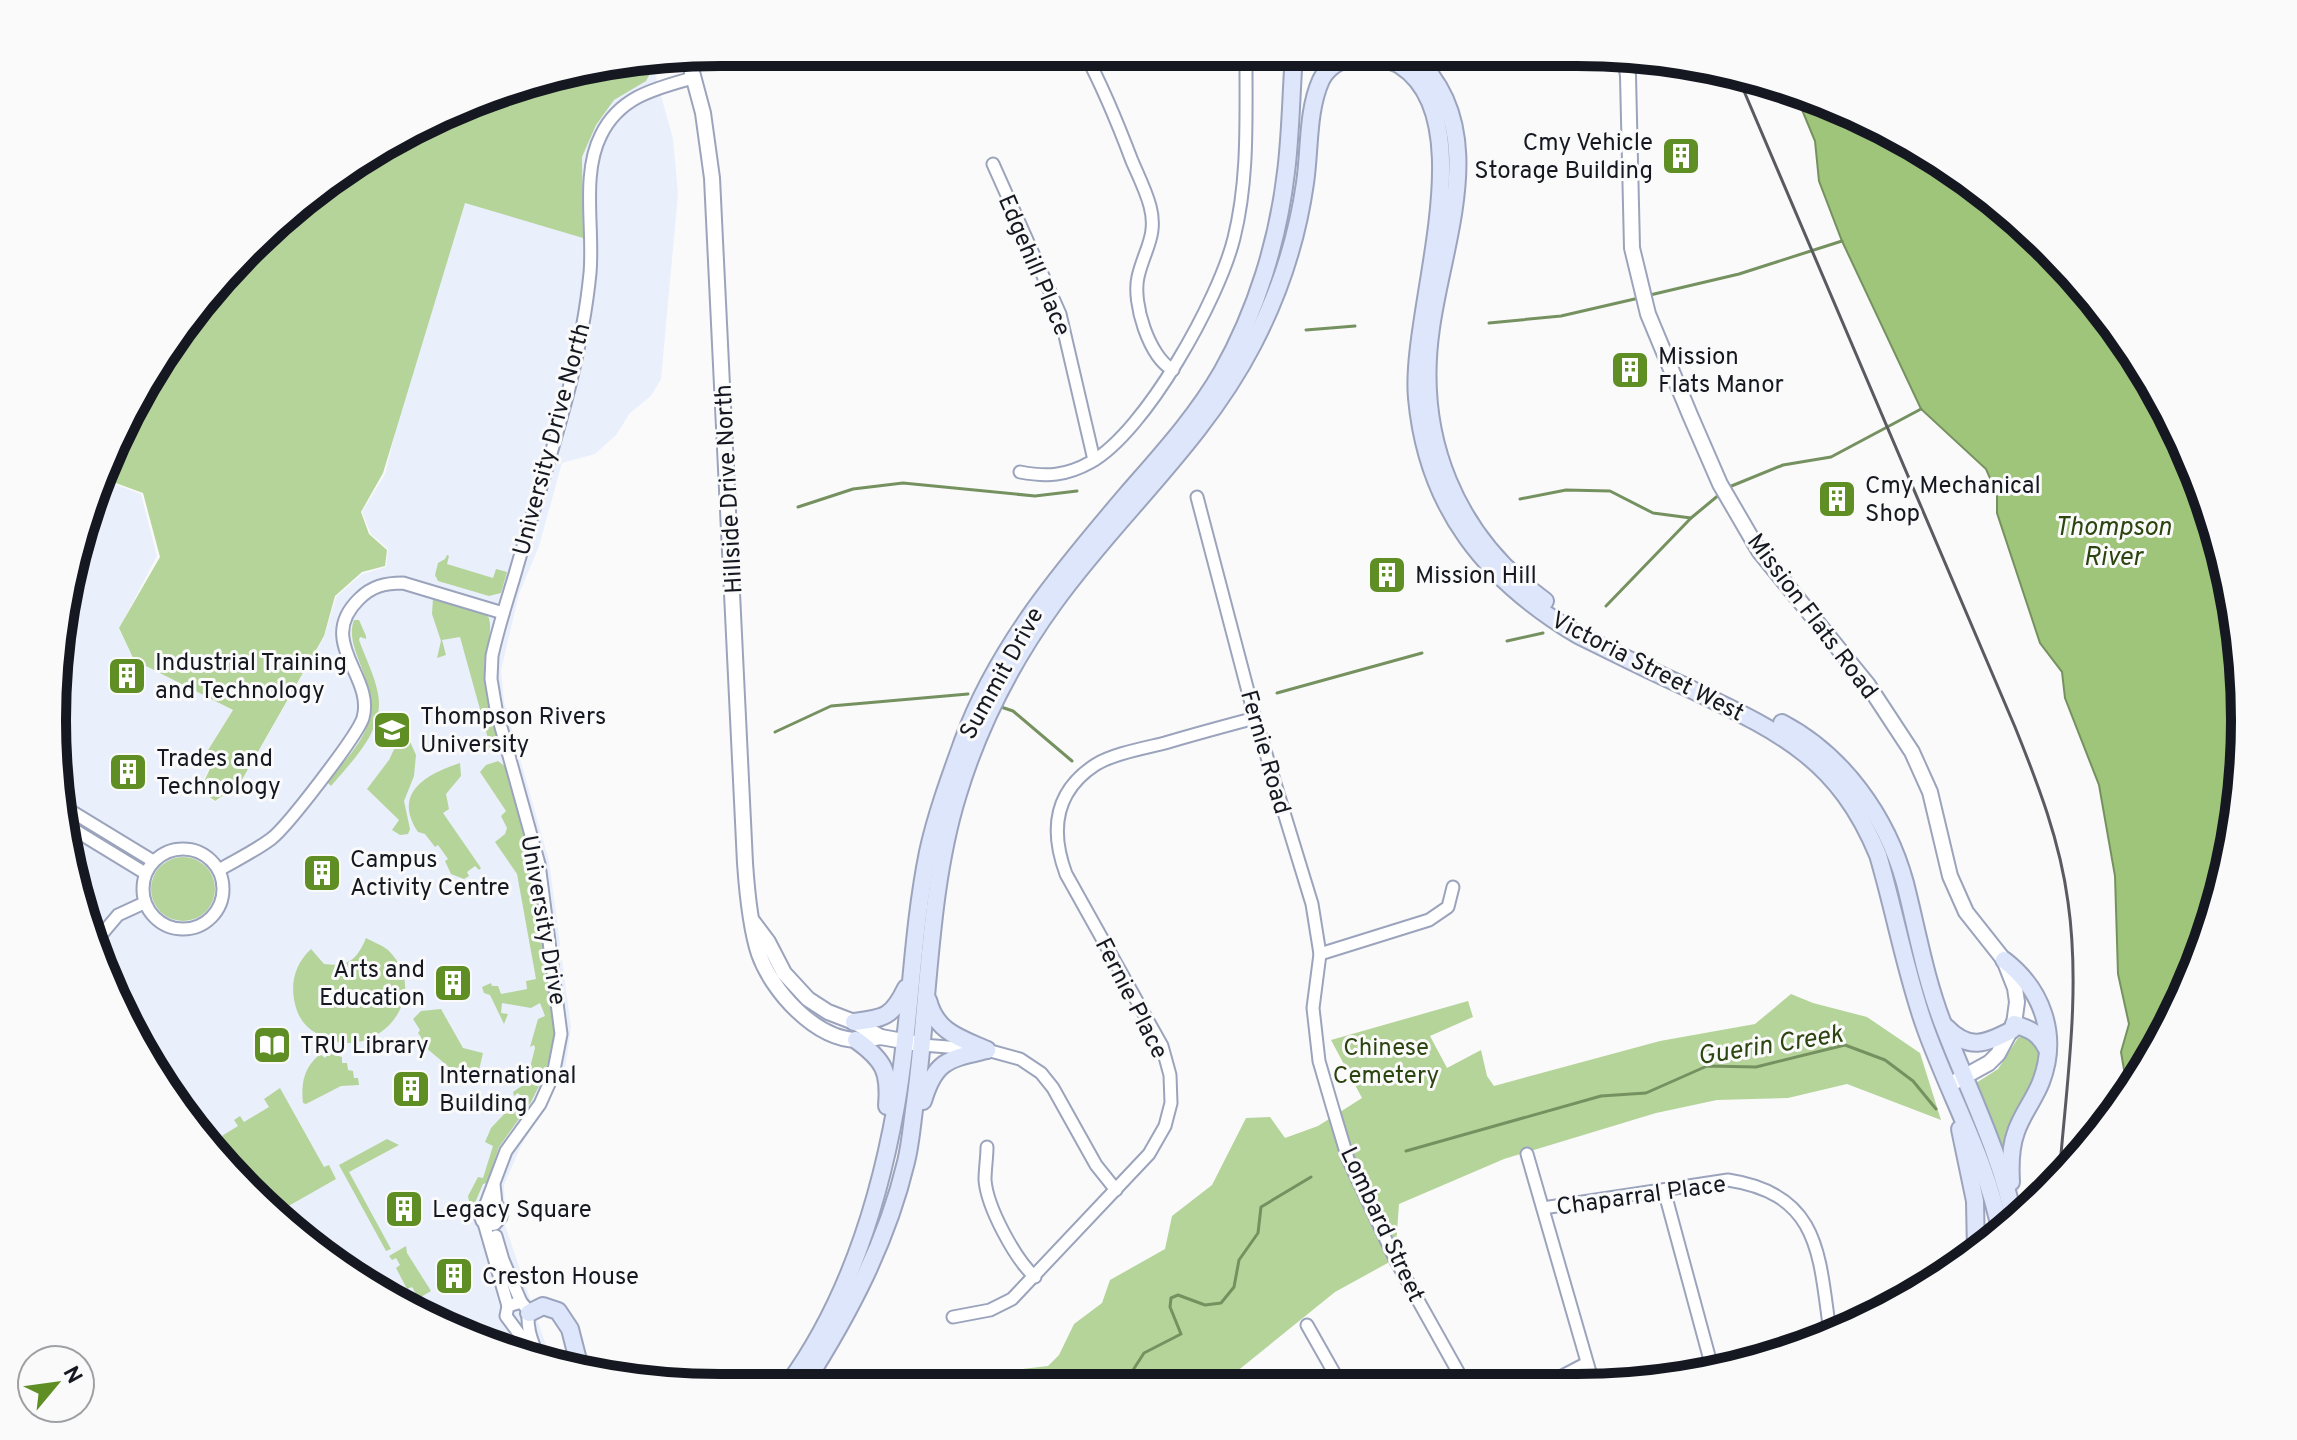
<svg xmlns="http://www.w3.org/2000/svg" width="2297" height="1440" font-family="Overpass,sans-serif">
<rect width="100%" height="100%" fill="#fafafa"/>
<path fill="#eaeffc" d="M652 63 673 139 678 194 661 379 651 396 630 413 616 435 595 454 562 463 539 546 519 594 501 670 504 702 549 861 571 1027 565 1071 521 1146 504 1185 505 1225 551 1360 465 1337 313 1250 164 1091 75 893 53 677 88 505 101 479 141 494 157 556 119 629 134 660 233 710 208 749 213 760 199 790 215 802 239 785 324 637 336 597 362 574 386 567 388 549 371 534 362 512 385 474 454 191 506 87Z"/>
<g fill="#b5d49a">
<path d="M656 63 646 81 614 100 596 125 582 157 583 238 465 203 383 473 361 512 369 534 387 550 385 566 362 572 335 596 324 636 239 785 215 801 200 790 214 760 208 750 233 710 134 660 119 628 160 557 143 493 102 478 190 313 349 165 506 87Z"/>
<path d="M447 555 449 556 447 564 493 578 496 569 507 572 501 593 489 596 438 581 435 575 438 563 445 559Z"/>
<path d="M433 598 484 613 489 618C493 633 485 651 484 667 484 693 491 717 498 742L497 748 485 751 481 745 489 742 460 637 442 640 446 655 437 658 441 641 432 614Z"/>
<path d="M354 620H359L366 636V639L360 637 359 640C365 657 375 676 378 694 385 730 352 761 331 786L327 782C340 766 357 749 365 731 385 685 342 651 354 620Z"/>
<path d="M404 728 416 755 414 776 404 801 410 829 408 834 400 835 392 830 399 820 367 789 389 760Z"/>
<path d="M498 761 506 767 536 880 553 1011 554 1038 545 1074 531 1102 499 1147 487 1183 483 1184 475 1203 469 1201 468 1196 478 1177 483 1178 493 1146 485 1142 491 1128 521 1096 518 1093 514 1096 513 1092 526 1083 535 1048 534 1045 530 1047 538 1019 545 1016 540 1003 531 1008 502 1003 501 1013 508 1014 504 1024 490 995 484 993 482 987 491 983 492 986H498L501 994 527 989 526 981 536 979 517 874 495 842 505 834 507 828 501 816 506 811 480 772 486 765Z"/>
<path d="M460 763 461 776 446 794 449 809 443 813 481 868 479 870 475 866 467 872 469 876 464 879 451 874 445 861 448 859 438 845 435 847 425 834 418 832C392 792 427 774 460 763Z"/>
<circle cx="183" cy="889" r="32"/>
<path d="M366 938C373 942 382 945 388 950 437 997 371 1070 316 1033 305 1027 298 1017 295 1004 290 983 295 964 311 949L324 964C348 967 357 960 366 938Z"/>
<path d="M1791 994 1813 1003 1867 1017 1920 1053 1941 1120 1847 1084 1788 1098 1717 1100 1656 1113 1504 1159 1399 1204 1395 1259 1335 1292 1220 1385 936 1384 970 1375 1048 1366 1059 1355 1074 1324 1102 1303 1110 1280 1165 1249 1172 1216 1212 1185 1246 1118 1270 1117 1285 1138 1318 1126 1362 1098 1331 1040 1468 1001 1473 1017 1430 1036 1447 1068 1481 1050 1487 1076 1494 1086 1660 1041 1755 1024Z"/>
<path d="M441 1009 463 1048 483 1053 476 1083 469 1084 418 1041 421 1037 418 1033 420 1030 413 1019 421 1011Z"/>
<path d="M2024 1034 2032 1035 2042 1052 2039 1071 2004 1155 1976 1083 1998 1069 2018 1038Z"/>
<path d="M329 1053 342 1057V1063H347L348 1070 353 1071 354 1078H358L359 1085 341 1086 306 1104 303 1103C301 1082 304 1068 320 1054L325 1058Z"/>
<path d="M280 1088 324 1167 329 1165 336 1179 278 1212 212 1142 238 1126 234 1120 240 1116 244 1122 269 1107 264 1099Z"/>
<path d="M387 1139 399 1145 349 1172 391 1249 386 1251 339 1165Z"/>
<path d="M406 1246 407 1253 431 1291 414 1301 412 1296 416 1294 412 1287 407 1289 396 1268 400 1265 396 1258 392 1260 389 1256Z"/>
</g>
<path fill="#9fc57b" stroke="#769160" stroke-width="2" d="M1800 94 1832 103 1984 190 2080 280 2156 386 2210 506 2239 633 2244 764 2222 893 2176 1016 2128 1093 2121 1052 2129 1024 2118 974 2115 876 2099 785 2065 698 2062 672 2040 643 1997 513V494L1986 469 1921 409 1842 241 1819 181 1815 141 1800 105Z"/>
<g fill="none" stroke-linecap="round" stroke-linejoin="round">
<g stroke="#769160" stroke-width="3">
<path d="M1650 295 1739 274 1842 241"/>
<path d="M1489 323 1561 316 1639 298"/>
<path d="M1306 330 1355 326"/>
<path d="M1729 487 1783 465 1831 457 1921 409"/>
<path d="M1520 499 1566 490 1610 491 1653 513 1691 518"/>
<path d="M798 507 853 489 903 483 1035 496 1077 491"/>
<path d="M1606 606 1691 518 1720 494"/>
<path d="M1507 641 1543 633"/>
<path d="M1277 693 1422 653"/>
<path d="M1001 707 1013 711 1072 761"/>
<path d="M775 732 831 706 968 694"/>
<path d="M1406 1151 1601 1096 1646 1093 1707 1066 1756 1067 1845 1045 1885 1060 1913 1081 1936 1109"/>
<path d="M1124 1384 1144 1353 1181 1334 1170 1307 1171 1298 1178 1295 1205 1305 1221 1303 1234 1287 1239 1260 1258 1233 1261 1207 1311 1177"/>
</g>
<defs>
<g id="minor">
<path d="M1085 54C1104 89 1118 124 1132 161 1138 175 1146 191 1150 206 1158 236 1144 250 1138 277 1132 303 1149 357 1173 370"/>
<path d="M993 164 1060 314 1094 460"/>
<path d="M1020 472C1047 477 1066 476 1091 462 1146 431 1219 299 1234 238 1248 182 1246 124 1246 67L1249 55"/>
<path d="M1197 497 1255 718 1312 904 1320 954 1313 1008 1319 1061 1333 1109 1348 1159 1395 1259 1466 1386"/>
<path d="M66 808 153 861"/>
<path d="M68 826 145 873"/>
<circle cx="183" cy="889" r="40"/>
<path d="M219 870C236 860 255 851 271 839 287 827 357 736 363 718 375 676 315 642 359 599 372 586 385 583 403 583L503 613"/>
<path d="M96 941 118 915 144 903"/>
<path d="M1320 954 1429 920 1448 907 1453 887"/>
<path d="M922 1045 987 1050 1020 1059 1041 1073 1053 1088 1096 1165 1116 1190"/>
<path d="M987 1147C987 1158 985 1169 985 1180 987 1207 1015 1259 1035 1277"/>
<path d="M1527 1154 1594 1386"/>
<path d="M494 1184 496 1204 501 1210V1217L495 1224 487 1225 482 1221 479 1211 486 1204 506 1151 540 1104 553 1075 561 1034 539 864 496 709 491 679 492 656C498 628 507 601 515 574 543 475 580 376 590 273 594 229 581 174 601 135 619 98 653 89 689 79"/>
<path d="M1664 1190 1713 1371"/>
<path d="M1543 1208 1728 1180C1821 1194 1819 1256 1830 1332"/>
<path d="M484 1223 508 1306"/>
<path d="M496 1236 503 1260 521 1302"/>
<path d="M953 1317 990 1310 1012 1299 1149 1154 1165 1126 1171 1103 1170 1075 1162 1046 1066 874C1050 831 1054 792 1095 765 1112 754 1145 748 1165 743 1195 734 1225 726 1255 718"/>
<path d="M1307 1325 1341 1385"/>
<path d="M529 1354 520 1335 506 1316 508 1306 521 1302 528 1310C527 1330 531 1338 538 1357"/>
<path d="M1543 1386 1587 1363"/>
</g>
<g id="tertiary">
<path d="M688 57 703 113 712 178 745 863C747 892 750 927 759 954 772 991 815 1039 857 1040 864 1041 873 1038 881 1037"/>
<path d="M1625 57 1628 76 1632 248 1648 314 1690 415 1720 484 1759 551 1868 685 1912 752 1930 792 1950 876 1966 912 2004 960 2015 988 2017 1002 2014 1024 1998 1054 1989 1063 1949 1085"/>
<path d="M753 922 768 942 784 973 808 999 828 1012 854 1022 881 1037 914 1043"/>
</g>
<g id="secondary">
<path d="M1371 56C1380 59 1392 60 1400 65 1486 120 1409 312 1417 398 1427 508 1486 580 1578 635 1613 652 1648 670 1684 686 1775 730 1837 755 1878 855 1895 912 1905 971 1925 1027 1950 1097 1987 1160 2001 1234"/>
<path d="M1413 56C1493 127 1443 240 1431 328 1415 437 1455 536 1545 601"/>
<path d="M1782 723C1843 755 1887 817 1905 883 1917 930 1925 978 1943 1024 1968 1090 2001 1153 2015 1224"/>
<path d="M2004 960C2042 989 2059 1035 2041 1082 2034 1100 2022 1114 2016 1132 2010 1148 2010 1165 2011 1182"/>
<path d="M928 1000C936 1032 960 1038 987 1050"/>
<path d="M854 1022C885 1018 892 1017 906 988"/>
<path d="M2014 1024C2030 1029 2039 1033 2047 1049"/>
<path d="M1946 1027C1969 1051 1985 1044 2012 1030"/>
<path d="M856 1040C884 1060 890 1072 887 1106"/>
<path d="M923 1101C935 1060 949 1059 987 1050"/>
<path d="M1960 1129 1975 1201 1976 1252"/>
<path d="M529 1313 543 1306 558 1311 570 1329 580 1368"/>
<path d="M789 1383C847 1303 879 1202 896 1106 911 1022 911 936 928 852 936 815 950 777 963 741 997 647 1064 568 1128 493 1161 455 1196 417 1222 372 1256 312 1278 241 1286 172 1291 133 1291 94 1294 55"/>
<path d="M805 1383C849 1314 887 1242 906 1162 911 1142 912 1122 915 1103 929 1003 928 890 958 794 979 725 1012 661 1054 603 1118 514 1202 443 1253 344 1279 294 1297 239 1305 183 1310 150 1307 111 1321 80 1328 66 1342 59 1356 56"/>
</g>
</defs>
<use href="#minor" stroke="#9ba4bc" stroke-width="15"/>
<use href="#tertiary" stroke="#9ba4bc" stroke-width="18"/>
<use href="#secondary" stroke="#9ba4bc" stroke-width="20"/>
<use href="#minor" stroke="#fff" stroke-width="11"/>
<use href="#tertiary" stroke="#fff" stroke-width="14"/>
<use href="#secondary" stroke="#dee6fc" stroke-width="16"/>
<path stroke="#595b61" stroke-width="3" d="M1738 77 2015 727C2038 784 2060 841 2068 902 2081 993 2066 1087 2059 1178"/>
</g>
<defs>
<symbol id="building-square" viewBox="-11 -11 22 22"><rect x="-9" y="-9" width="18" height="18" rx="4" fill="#5f8f24" stroke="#fafafa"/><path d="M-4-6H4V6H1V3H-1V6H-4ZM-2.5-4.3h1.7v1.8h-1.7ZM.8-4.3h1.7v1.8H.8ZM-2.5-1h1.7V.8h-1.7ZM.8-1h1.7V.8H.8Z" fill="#fff"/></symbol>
<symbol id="university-square" viewBox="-11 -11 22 22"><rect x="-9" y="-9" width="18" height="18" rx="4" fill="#5f8f24" stroke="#fafafa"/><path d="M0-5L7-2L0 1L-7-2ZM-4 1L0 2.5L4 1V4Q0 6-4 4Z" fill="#fff"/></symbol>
<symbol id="library-square" viewBox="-11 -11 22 22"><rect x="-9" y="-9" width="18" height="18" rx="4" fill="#5f8f24" stroke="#fafafa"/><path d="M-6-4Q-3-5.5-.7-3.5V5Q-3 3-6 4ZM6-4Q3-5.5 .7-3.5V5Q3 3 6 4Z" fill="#fff"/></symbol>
</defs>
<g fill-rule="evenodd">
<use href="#building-square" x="1659" y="134" width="44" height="44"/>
<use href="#building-square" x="1608" y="348" width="44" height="44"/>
<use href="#building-square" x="1815" y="477" width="44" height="44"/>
<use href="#building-square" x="1365" y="553" width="44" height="44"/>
<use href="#building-square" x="105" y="654" width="44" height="44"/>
<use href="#university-square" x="370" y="708" width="44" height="44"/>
<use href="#building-square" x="106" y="750" width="44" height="44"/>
<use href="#building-square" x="300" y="851" width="44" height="44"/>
<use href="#building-square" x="431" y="961" width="44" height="44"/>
<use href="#library-square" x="250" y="1023" width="44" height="44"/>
<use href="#building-square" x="389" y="1067" width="44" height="44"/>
<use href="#building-square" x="382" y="1187" width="44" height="44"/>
<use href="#building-square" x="432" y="1254" width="44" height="44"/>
</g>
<g text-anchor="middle" stroke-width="6" stroke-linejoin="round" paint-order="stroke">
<g font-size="24" fill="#151821" stroke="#fafafa" text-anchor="start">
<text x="1653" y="150" text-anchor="end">Cmy Vehicle<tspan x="1653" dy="28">Storage Building</tspan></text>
<text x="1658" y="364">Mission<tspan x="1658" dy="28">Flats Manor</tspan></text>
<text x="1865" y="493">Cmy Mechanical<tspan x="1865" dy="28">Shop</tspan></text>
<text x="1415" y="583">Mission Hill</text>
<text x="155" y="670">Industrial Training<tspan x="155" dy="28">and Technology</tspan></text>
<text x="420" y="724">Thompson Rivers<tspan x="420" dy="28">University</tspan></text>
<text x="156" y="766">Trades and<tspan x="156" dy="28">Technology</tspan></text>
<text x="350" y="867">Campus<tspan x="350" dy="28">Activity Centre</tspan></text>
<text x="425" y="977" text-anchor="end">Arts and<tspan x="425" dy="28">Education</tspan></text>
<text x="300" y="1053">TRU Library</text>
<text x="439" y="1083">International<tspan x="439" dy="28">Building</tspan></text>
<text x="432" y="1217">Legacy Square</text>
<text x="482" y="1284">Creston House</text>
</g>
<g font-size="24" fill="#151821" stroke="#fafafa">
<text transform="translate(1035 265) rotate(67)" y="8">Edgehill Place</text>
<text transform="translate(551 439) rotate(-75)" y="8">University Drive North</text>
<text transform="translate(728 489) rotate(-93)" y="8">Hillside Drive North</text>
<text transform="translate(1813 616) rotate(53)" y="8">Mission Flats Road</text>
<text transform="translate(1648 666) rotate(27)" y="8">Victoria Street West</text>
<text transform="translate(1001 673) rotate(-61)" y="8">Summit Drive</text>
<text transform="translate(1266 752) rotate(74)" y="8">Fernie Road</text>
<text transform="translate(544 920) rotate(80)" y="8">University Drive</text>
<text transform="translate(1132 998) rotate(63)" y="8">Fernie Place</text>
<text transform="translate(1641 1195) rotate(-8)" y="8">Chaparral Place</text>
<text transform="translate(1383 1224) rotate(65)" y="8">Lombard Street</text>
</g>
<g font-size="24" fill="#2c440f" stroke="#fafafa">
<text x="1386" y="1055">Chinese<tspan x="1386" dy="28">Cemetery</tspan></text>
</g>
<g font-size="26" font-style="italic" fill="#2c440f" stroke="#fafafa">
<text x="2113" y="535">Thompson<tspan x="2113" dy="30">River</tspan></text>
<text transform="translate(1770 1044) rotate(-9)" y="9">Guerin Creek</text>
</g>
</g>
<path d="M0 0H2297V1440H0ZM720 66H1577A654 654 0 0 1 2231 720V720A654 654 0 0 1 1577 1374H720A654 654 0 0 1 66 720V720A654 654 0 0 1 720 66Z" fill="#fafafa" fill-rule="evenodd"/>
<path fill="none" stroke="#151821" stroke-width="10" d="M720 66H1577A654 654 0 0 1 2231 720V720A654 654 0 0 1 1577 1374H720A654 654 0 0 1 66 720V720A654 654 0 0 1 720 66Z"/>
<g transform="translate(56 1384) rotate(61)"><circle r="38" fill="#fafafa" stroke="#9ea0a3" stroke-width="2"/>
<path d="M0-6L14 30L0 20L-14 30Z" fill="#5f8f24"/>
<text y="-12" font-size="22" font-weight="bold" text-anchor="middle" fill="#151821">N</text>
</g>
</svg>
